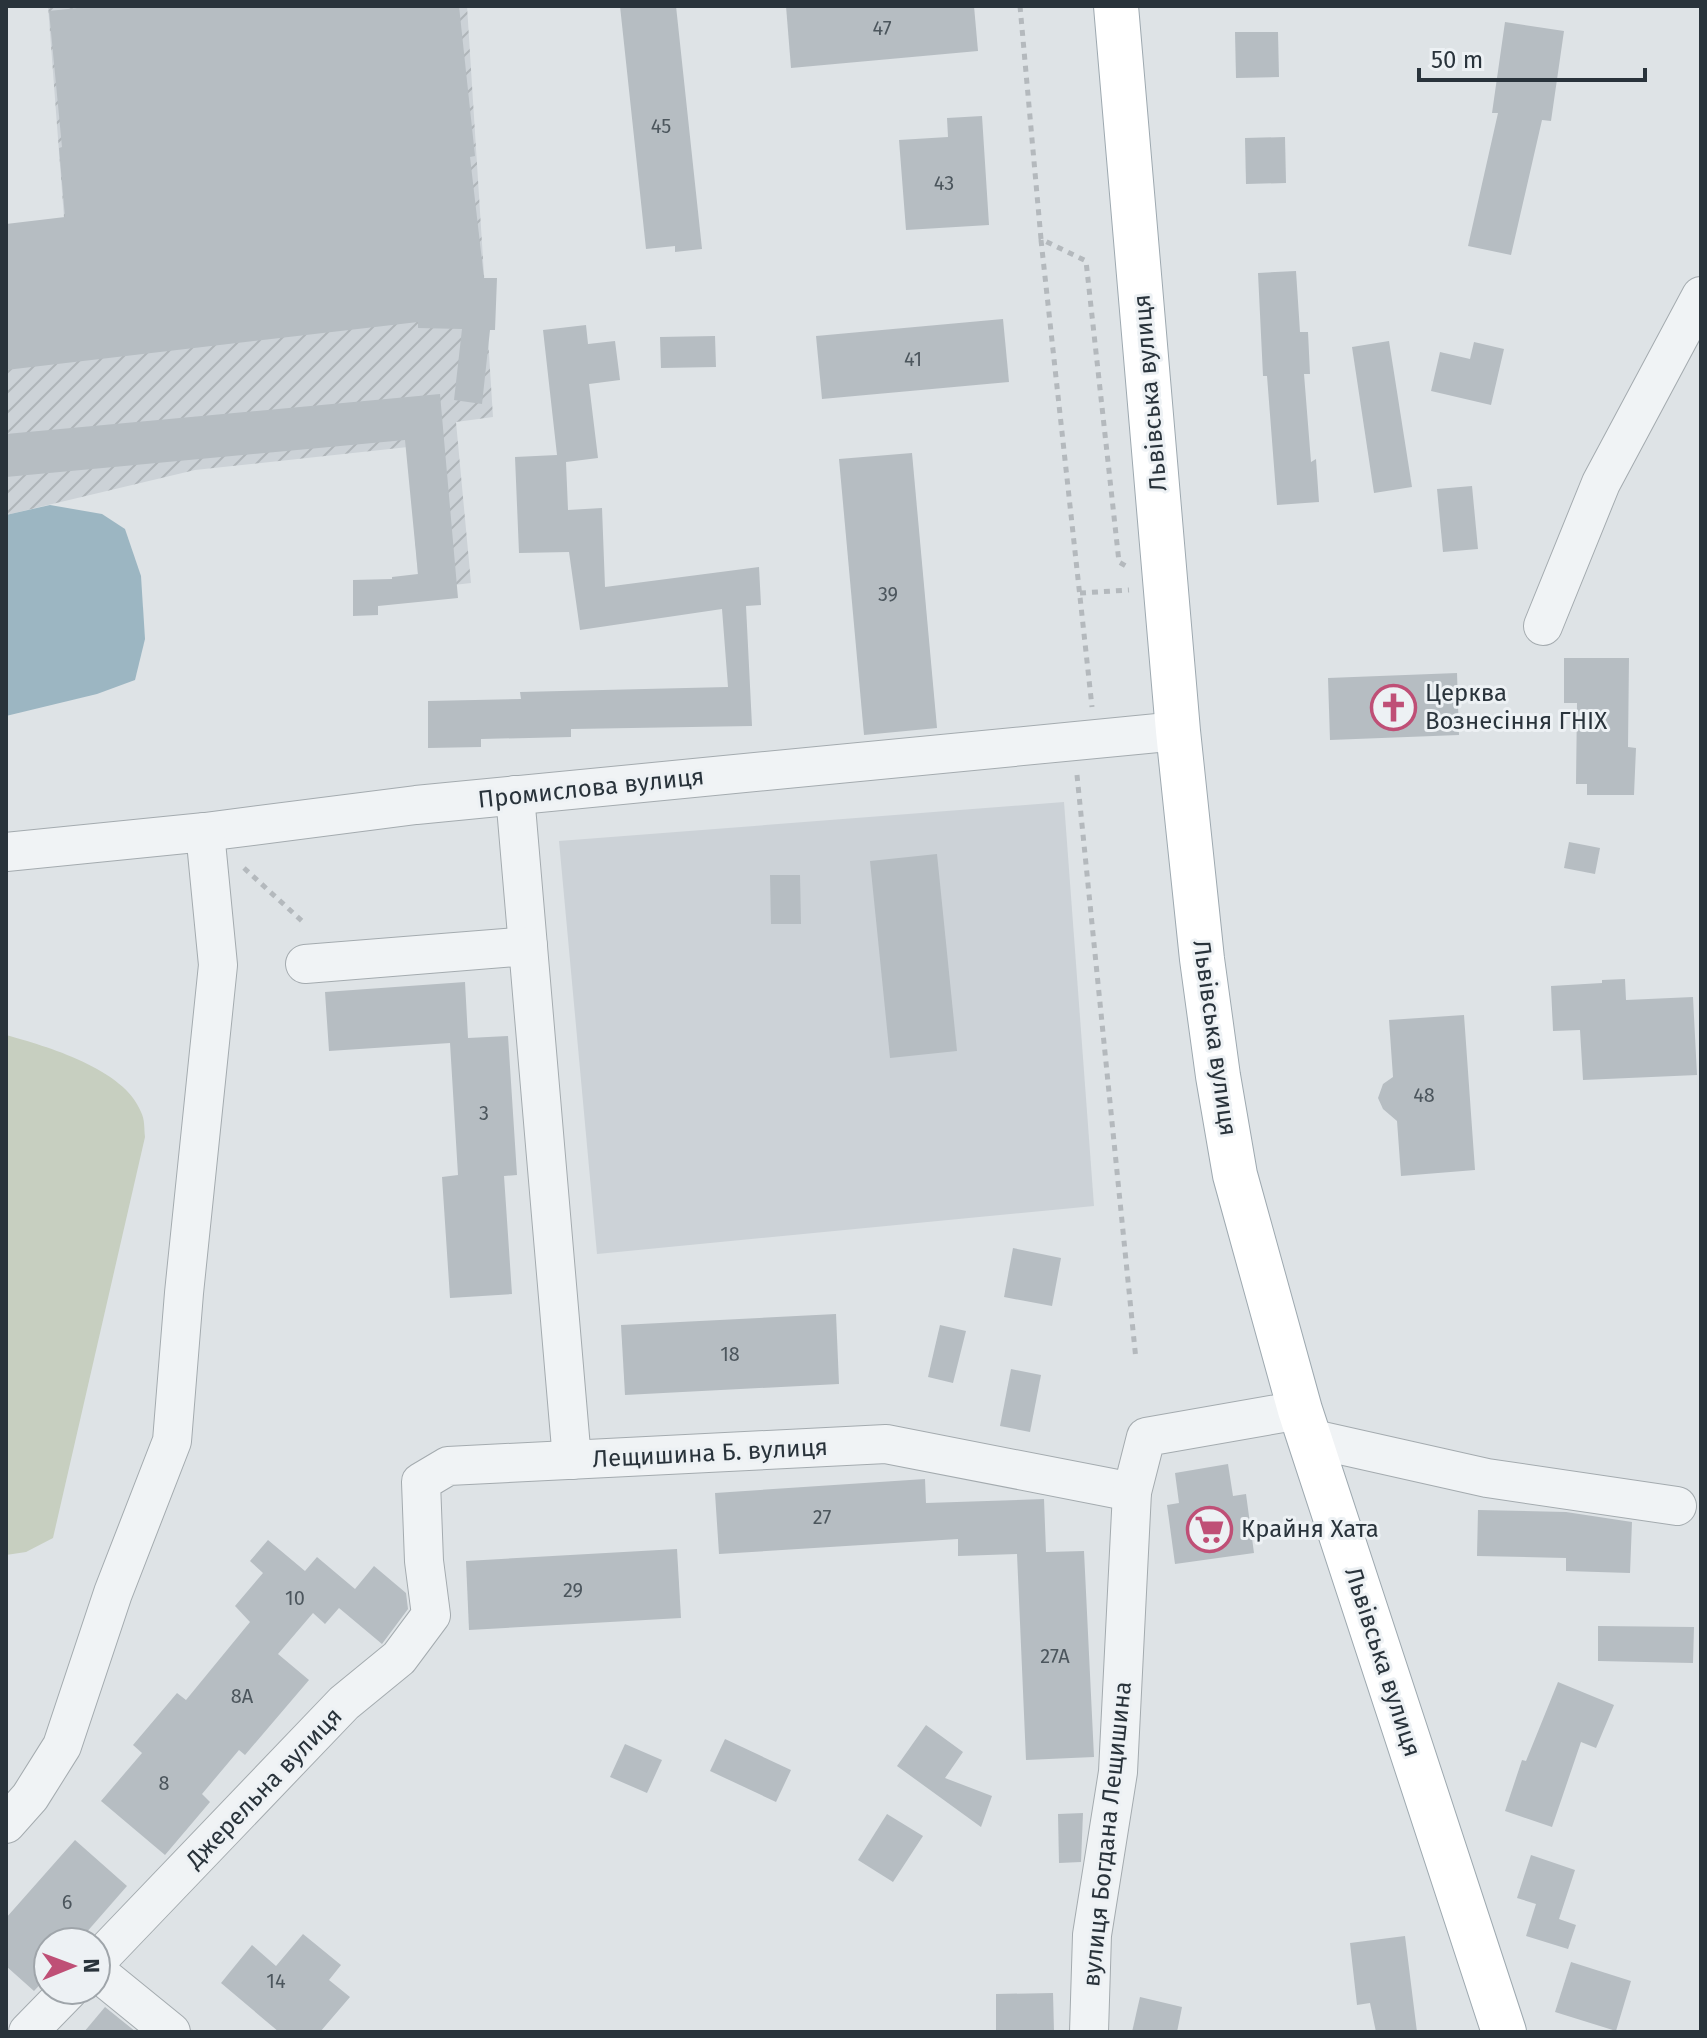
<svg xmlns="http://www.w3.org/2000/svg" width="1707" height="2038" font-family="'Fira Sans',sans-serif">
<defs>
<pattern id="industrial-furrows" width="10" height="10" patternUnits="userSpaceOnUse" patternTransform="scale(2)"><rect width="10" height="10" fill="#ccd2d7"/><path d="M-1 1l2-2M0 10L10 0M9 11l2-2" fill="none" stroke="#afb5b9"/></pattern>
</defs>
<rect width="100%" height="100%" fill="#dee3e6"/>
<path fill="#ccd2d7" d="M1064 802 1094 1206 597 1254 559 841Z"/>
<path fill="url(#industrial-furrows)" d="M48 6H467L493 417 456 422 471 583 419 589 408 447 195 470 6 515V228L64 218Z"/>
<path fill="#c7cfc0" d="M6 1035C46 1046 125 1069 141 1112 145 1120 144 1128 145 1137L53 1538 26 1552 6 1555Z"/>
<path fill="#9cb6c2" d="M50 505 102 514 125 529 141 576 145 639 135 680 97 694 6 716V515Z"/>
<g fill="#b6bdc2">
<path d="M96 6H459L475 156 470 157 484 278H497L495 330H490L482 404 454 400 462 329 418 328V322L6 370V224L65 217 59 148 62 147 49 11Z"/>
<path d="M620 6H676L702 249 675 252V246L646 249Z"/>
<path d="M786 6H974L978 51 791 68Z"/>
<path d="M1505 22 1564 31 1551 121 1542 120 1511 255 1468 246 1498 113H1492Z"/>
<path d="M1235 32H1278L1279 77 1236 78Z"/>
<path d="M982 116 989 225 906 230 899 140 948 137 947 118Z"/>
<path d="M1285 137 1286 183 1246 184 1245 138Z"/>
<path d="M1296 271 1300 332H1308L1310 374H1304L1311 462 1316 459 1319 502 1277 505 1267 376H1263L1258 273Z"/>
<path d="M1003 319 1009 382 822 399 816 336Z"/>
<path d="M586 325 588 344 615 341 620 380 589 384 598 458 566 462 568 510 602 508 605 587 759 567 761 605 746 606 752 726 571 729V737L481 739V747L428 748V701L521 699 520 692 728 687 722 609 580 630 569 552 519 553 515 457 557 455 543 330Z"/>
<path d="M715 336 716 367 661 368 660 337Z"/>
<path d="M1389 341 1412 487 1374 493 1352 347Z"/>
<path d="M1474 342 1504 349 1491 405 1431 391 1440 352 1470 359Z"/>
<path d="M440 394 458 598 378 606V615L353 616V580L392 579V577L418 574 405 440 6 477V434Z"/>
<path d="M912 453 937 728 864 735 839 459Z"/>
<path d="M1472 486 1478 549 1443 552 1437 489Z"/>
<path d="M1564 658H1629L1628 747 1636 748 1634 795H1587V784H1576L1577 703H1564Z"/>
<path d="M1457 673 1459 735 1330 740 1328 678Z"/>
<path d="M1569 842 1600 848 1595 874 1564 868Z"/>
<path d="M937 854 957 1051 890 1058 870 861Z"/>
<path d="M770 875H800L801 924H771Z"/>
<path d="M1625 979 1626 1000 1693 997 1697 1075 1583 1080 1580 1030 1553 1031 1551 986 1602 983V980Z"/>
<path d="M465 982 468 1038 508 1036 517 1175 504 1176 512 1294 450 1298 442 1177 458 1175 450 1043 329 1051 325 992Z"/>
<path d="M1464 1015 1475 1170 1401 1176 1397 1121 1383 1109 1378 1098 1383 1084 1393 1077 1389 1020Z"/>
<path d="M1013 1248 1061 1258 1052 1306 1004 1297Z"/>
<path d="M836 1314 839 1384 625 1395 621 1325Z"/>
<path d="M940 1325 966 1331 953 1383 928 1377Z"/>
<path d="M1011 1369 1041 1375 1030 1432 1000 1426Z"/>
<path d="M1228 1464 1233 1496 1246 1494 1254 1553 1175 1564 1167 1505 1179 1503 1175 1473Z"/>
<path d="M925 1479 926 1503 1044 1499 1046 1552 1084 1551 1094 1757 1026 1760 1017 1554 958 1556V1539L719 1554 715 1493Z"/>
<path d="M1478 1510 1566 1512 1632 1522 1630 1573 1566 1571V1558L1477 1556Z"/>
<path d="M268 1540 305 1571 317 1557 355 1589 374 1566 406 1593 408 1609 382 1644 339 1608 325 1624 313 1613 278 1654 309 1680 245 1755 239 1750 202 1794 210 1802 165 1855 101 1801 142 1753 133 1745 177 1693 186 1700 250 1622 235 1606 263 1573 250 1561Z"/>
<path d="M677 1549 681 1618 469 1630 466 1561Z"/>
<path d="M1598 1626 1694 1627 1693 1663 1598 1661Z"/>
<path d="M1558 1682 1614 1705 1596 1748 1581 1742 1552 1827 1505 1811 1522 1760 1526 1761Z"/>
<path d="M926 1725 963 1752 945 1778 992 1796 981 1827 897 1766Z"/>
<path d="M725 1739 791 1770 776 1802 710 1771Z"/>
<path d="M625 1744 662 1760 647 1793 610 1777Z"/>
<path d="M1083 1813 1081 1862 1059 1863 1058 1814Z"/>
<path d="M887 1814 923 1836 893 1882 858 1860Z"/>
<path d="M75 1840 127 1886 78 1942H48V1976L34 1991 6 1966V1918Z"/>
<path d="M1531 1855 1575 1870 1559 1919 1576 1925 1568 1949 1526 1936 1536 1904 1517 1898Z"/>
<path d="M303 1934 341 1965 329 1980 350 1997 320 2032H279L221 1983 252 1945 276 1966Z"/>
<path d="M1405 1936 1417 2032H1376L1370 2003 1357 2005 1350 1943Z"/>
<path d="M1571 1962 1631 1981 1616 2031 1555 2012Z"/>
<path d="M1053 1993 1054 2032H996V1994Z"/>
<path d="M1140 1997 1182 2007 1177 2032H1132Z"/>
<path d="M105 2007 136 2032H84Z"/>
</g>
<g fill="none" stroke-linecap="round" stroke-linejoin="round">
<defs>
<g id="minor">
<path d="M1543 626 1601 483 1701 296"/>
<path d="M515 795 572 1460"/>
<path d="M6 852 205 832 416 805 1178 731"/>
<path d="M305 964 528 946"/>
<path d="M1309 1438 1487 1478 1677 1506"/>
<path d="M6 1824 30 1797 62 1746 113 1593 172 1441 184 1293 218 965 205 832"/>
<path d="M96 1962 344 1703 399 1658 431 1615 424 1561 421 1482 448 1466 886 1444 1132 1492"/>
<path d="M96 1971 171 2032"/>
<path d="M28 2032 69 1990"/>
<path d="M1089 2032 1092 1935 1118 1772 1132 1492 1146 1437 1300 1410"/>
</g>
<path id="major" d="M1116 6 1178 731 1202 959 1218 1076 1235 1175 1300 1410 1504 2032"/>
</defs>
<use href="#minor" stroke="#a4abaf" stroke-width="40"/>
<use href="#major" stroke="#9ea9b0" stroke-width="46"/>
<g stroke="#b4b9bd" stroke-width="5" stroke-dasharray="6 6" stroke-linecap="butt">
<path d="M1020 6 1041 239 1086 261 1119 562 1126 566"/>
<path d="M1041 240 1092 707"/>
<path d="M1080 593 1129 590"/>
<path d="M1077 775 1136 1360"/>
<path d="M244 868 302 921"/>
</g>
<use href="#minor" stroke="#f0f3f5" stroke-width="38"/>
<use href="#major" stroke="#fff" stroke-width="44"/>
</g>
<defs>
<symbol id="church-ring" viewBox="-11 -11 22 22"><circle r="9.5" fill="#edf1f4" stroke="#bf4f76" stroke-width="1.5"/><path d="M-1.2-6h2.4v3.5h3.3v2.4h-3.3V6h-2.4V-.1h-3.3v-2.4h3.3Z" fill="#bf4f76"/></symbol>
<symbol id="supermarket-ring" viewBox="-11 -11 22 22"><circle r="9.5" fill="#edf1f4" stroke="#bf4f76" stroke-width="1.5"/><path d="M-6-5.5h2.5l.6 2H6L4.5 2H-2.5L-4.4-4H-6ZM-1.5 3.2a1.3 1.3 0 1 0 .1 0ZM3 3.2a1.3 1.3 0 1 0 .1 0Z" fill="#bf4f76"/></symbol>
</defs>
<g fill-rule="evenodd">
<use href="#church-ring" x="1368" y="682" width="51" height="51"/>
<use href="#supermarket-ring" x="1184" y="1504" width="51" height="51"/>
</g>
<g text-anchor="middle" stroke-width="6" stroke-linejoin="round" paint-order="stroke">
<g font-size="20" fill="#4c565d">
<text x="882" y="35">47</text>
<text x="661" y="133">45</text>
<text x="944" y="190">43</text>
<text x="913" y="366">41</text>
<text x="888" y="601">39</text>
<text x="1424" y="1102">48</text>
<text x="484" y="1120">3</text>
<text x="730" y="1361">18</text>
<text x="822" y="1524">27</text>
<text x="573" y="1597">29</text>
<text x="295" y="1605">10</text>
<text x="1055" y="1663">27А</text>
<text x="242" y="1703">8А</text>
<text x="164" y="1790">8</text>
<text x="67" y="1909">6</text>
<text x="276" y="1988">14</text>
</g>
<g font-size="24" fill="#29333b" stroke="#edf1f4">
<text transform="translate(1150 393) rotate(-95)" y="8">Львівська вулиця</text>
<text transform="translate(591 788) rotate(-6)" y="8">Промислова вулиця</text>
<text transform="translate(1215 1038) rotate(82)" y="8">Львівська вулиця</text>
<text transform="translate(710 1453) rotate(-3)" y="8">Лещишина Б. вулиця</text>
<text transform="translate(1383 1662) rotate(72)" y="8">Львівська вулиця</text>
<text transform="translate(264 1788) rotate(-46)" y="8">Джерельна вулиця</text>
<text transform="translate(1107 1834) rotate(-84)" y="8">вулиця Богдана Лещишина</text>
</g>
<g font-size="24" fill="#29333b" stroke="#edf1f4" text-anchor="start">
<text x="1425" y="701">Церква<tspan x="1425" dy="28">Вознесіння ГНІХ</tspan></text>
<text x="1241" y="1537">Крайня Хата</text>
</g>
</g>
<rect width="1707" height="2038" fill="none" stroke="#29333b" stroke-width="16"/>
<g transform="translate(72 1966) rotate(89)"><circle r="38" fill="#edf1f4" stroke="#9fa5aa" stroke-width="2"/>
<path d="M0-6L14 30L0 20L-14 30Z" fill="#bf4f76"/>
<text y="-12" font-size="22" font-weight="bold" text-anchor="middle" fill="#29333b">N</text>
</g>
<path d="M1419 68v12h226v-12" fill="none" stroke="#29333b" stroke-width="4"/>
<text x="1431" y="68" font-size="24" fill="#29333b" stroke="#edf1f4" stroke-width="6" paint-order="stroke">50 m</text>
</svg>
